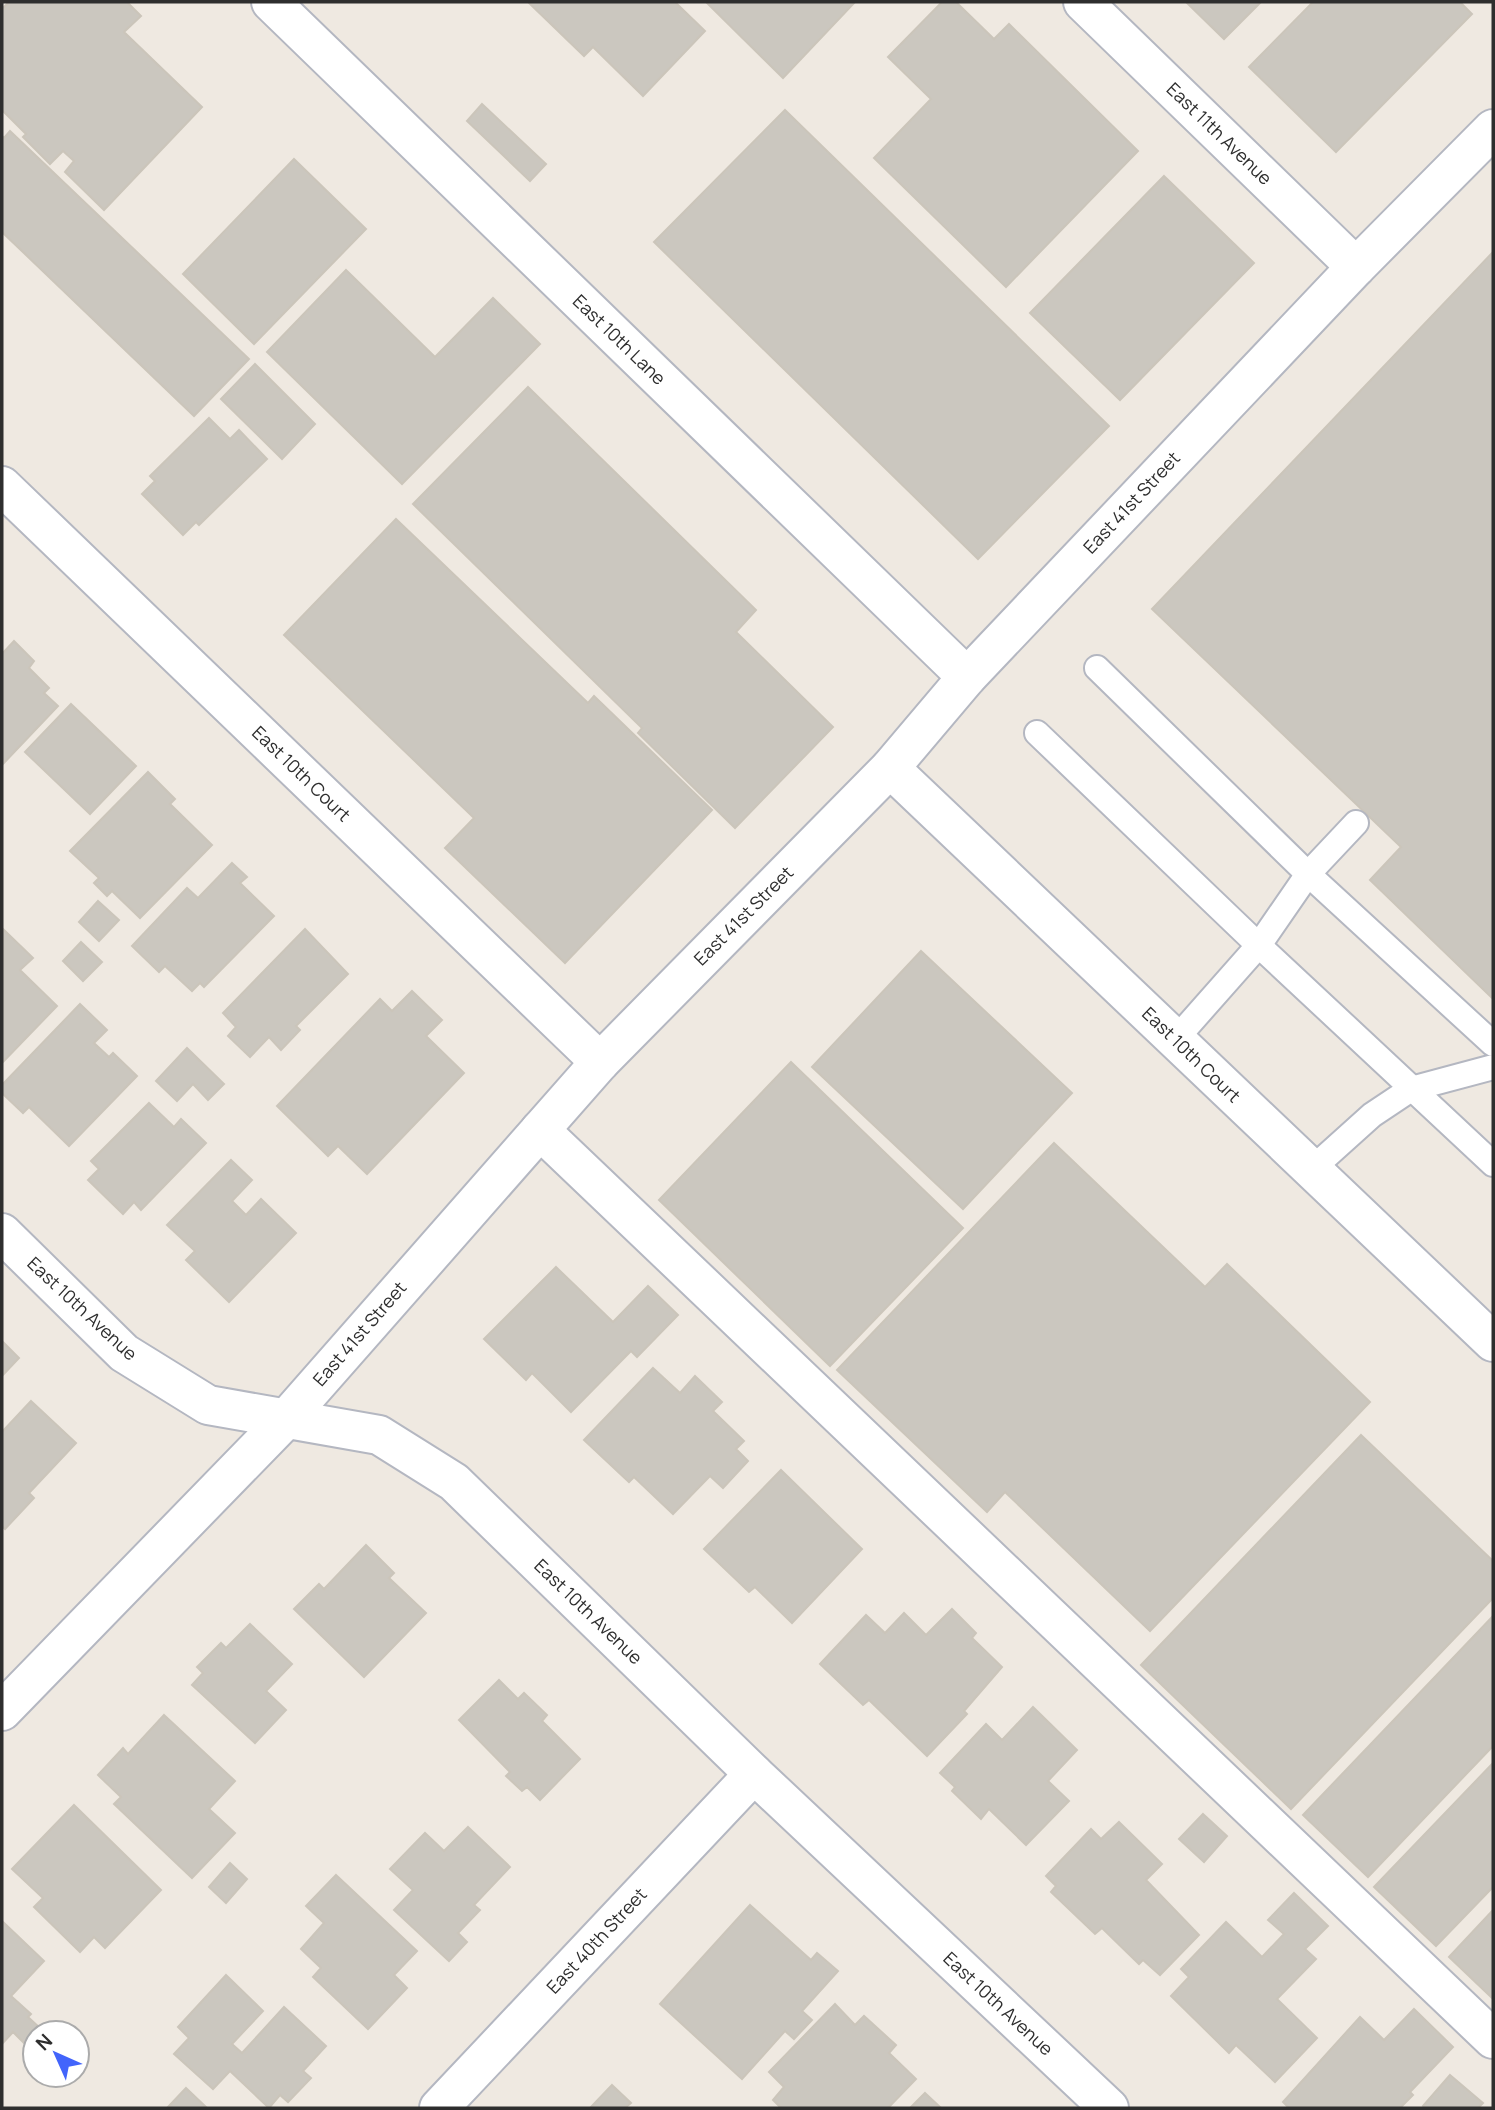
<svg xmlns="http://www.w3.org/2000/svg" width="1495" height="2110" font-family="Manrope,sans-serif">
<rect width="100%" height="100%" fill="#efe9e1"/>
<g fill="#cbc7bf" stroke="#cbc5ba" stroke-width="2">
<path d="M9 2H127L141 16 124 32 202 107 104 210 65 172 74 161 63 151 50 164 23 137 26 134 2 110V9Z"/>
<path d="M528 2H675L705 31 643 96 593 47 584 56Z"/>
<path d="M706 2H855L783 78Z"/>
<path d="M942 2H956L994 39 1009 24 1138 151 1006 287 874 158 931 99 888 57Z"/>
<path d="M1186 2H1261L1224 39Z"/>
<path d="M1313 2H1460L1472 14 1336 152 1249 67Z"/>
<path d="M482 104 546 164 530 181 467 121Z"/>
<path d="M785 110 1109 426 978 559 654 242Z"/>
<path d="M10 131 249 359 194 416 2 232V136L4 138Z"/>
<path d="M294 159 366 229 254 344 183 274Z"/>
<path d="M1164 176 1254 263 1120 400 1030 313Z"/>
<path d="M1493 252V999L1370 880 1401 847 1152 609Z"/>
<path d="M346 270 435 357 493 298 540 344 402 484 267 352Z"/>
<path d="M255 364 315 424 282 459 221 399Z"/>
<path d="M528 387 756 610 736 632 833 727 735 828 638 733 642 728 413 504Z"/>
<path d="M209 418 230 439 239 430 267 459 199 525 196 522 183 535 142 494 155 481 150 476Z"/>
<path d="M396 519 588 703 594 696 712 810 565 963 445 848 474 818 284 635Z"/>
<path d="M14 641 34 661 29 668 49 688 44 693 58 706 2 765V654Z"/>
<path d="M71 704 136 766 90 814 25 752Z"/>
<path d="M148 772 175 799 170 804 212 845 140 918 112 891 107 896 94 883 99 878 70 851Z"/>
<path d="M232 863 247 877 240 883 274 916 204 987 200 983 192 991 165 966 159 972 132 946 187 888 198 898Z"/>
<path d="M98 901 119 920 99 941 79 922Z"/>
<path d="M3 929 33 958 20 970 57 1006 2 1063Z"/>
<path d="M305 929 348 974 296 1026 300 1030 281 1050 269 1037 250 1057 228 1036 236 1027 223 1013Z"/>
<path d="M81 942 102 962 83 981 63 961Z"/>
<path d="M921 951 1072 1093 963 1209 812 1067Z"/>
<path d="M412 991 442 1020 426 1036 464 1073 367 1174 338 1146 328 1156 277 1106 380 999 392 1011Z"/>
<path d="M80 1004 107 1030 94 1043 109 1057 113 1053 137 1076 69 1146 29 1107 23 1113 2 1093V1085Z"/>
<path d="M187 1048 224 1084 208 1100 193 1084 177 1101 156 1081Z"/>
<path d="M791 1062 963 1228 830 1366 659 1200Z"/>
<path d="M149 1103 174 1127 181 1119 206 1143 141 1210 134 1202 123 1214 88 1180 99 1169 91 1161Z"/>
<path d="M1054 1143 1205 1287 1227 1264 1370 1402 1150 1631 1005 1492 987 1512 837 1370Z"/>
<path d="M231 1160 252 1180 232 1201 246 1215 261 1199 296 1233 229 1302 186 1260 195 1251 167 1225Z"/>
<path d="M556 1267 613 1322 648 1286 678 1315 637 1357 631 1351 571 1412 532 1373 526 1380 484 1339Z"/>
<path d="M2 1341 19 1358 2 1376Z"/>
<path d="M653 1368 680 1393 695 1376 722 1402 713 1411 744 1441 736 1449 748 1461 723 1488 710 1476 673 1514 634 1477 629 1482 584 1440Z"/>
<path d="M31 1401 76 1443 29 1493 34 1498 5 1529 2 1526V1432Z"/>
<path d="M1361 1435 1493 1561V1598L1291 1809 1141 1665Z"/>
<path d="M781 1470 862 1549 792 1623 755 1587 749 1592 704 1549Z"/>
<path d="M366 1545 394 1573 389 1578 426 1613 364 1677 294 1609 319 1584 324 1589Z"/>
<path d="M952 1609 976 1633 972 1638 1002 1667 964 1711 967 1714 927 1756 869 1700 863 1705 820 1664 866 1615 885 1633 904 1613 926 1635Z"/>
<path d="M1493 1616V1746L1368 1877 1303 1815Z"/>
<path d="M250 1624 292 1664 266 1691 286 1710 255 1743 192 1685 203 1673 197 1667 221 1643 226 1648Z"/>
<path d="M499 1680 518 1699 524 1693 547 1715 542 1721 580 1759 540 1800 527 1787 522 1791 506 1776 510 1772 459 1720Z"/>
<path d="M1033 1707 1077 1750 1048 1781 1069 1801 1026 1845 989 1809 981 1819 952 1791 955 1787 940 1773 986 1724 1002 1740Z"/>
<path d="M164 1715 235 1781 209 1809 235 1833 192 1878 114 1804 121 1797 98 1775 123 1748 128 1754Z"/>
<path d="M1493 1763V1887L1436 1946 1374 1887Z"/>
<path d="M74 1805 161 1890 105 1948 94 1937 80 1952 34 1907 43 1898 12 1869Z"/>
<path d="M1203 1814 1227 1836 1204 1862 1179 1839Z"/>
<path d="M1119 1822 1162 1864 1146 1880 1199 1935 1160 1975 1143 1960 1139 1964 1102 1928 1095 1934 1051 1892 1056 1886 1046 1876 1091 1829 1101 1839Z"/>
<path d="M468 1827 510 1867 474 1905 480 1910 458 1933 467 1942 449 1961 394 1910 413 1890 390 1869 425 1833 444 1851Z"/>
<path d="M230 1863 247 1879 226 1903 209 1887Z"/>
<path d="M336 1875 417 1951 394 1975 407 1988 368 2029 313 1977 321 1968 301 1949 324 1923 306 1906Z"/>
<path d="M1294 1893 1328 1926 1305 1949 1316 1959 1277 1999 1317 2038 1275 2082 1236 2045 1229 2053 1171 1996 1189 1977 1181 1969 1226 1922 1262 1957 1284 1934 1268 1920Z"/>
<path d="M750 1905 811 1960 817 1953 838 1971 802 2011 812 2020 794 2039 785 2031 742 2079 660 2004Z"/>
<path d="M1493 1910V1999L1449 1957Z"/>
<path d="M2 1921 44 1961 11 1996 31 2014 28 2017 40 2028 25 2044 13 2032 2 2044Z"/>
<path d="M226 1975 263 2011 232 2044 242 2053 284 2007 326 2046 303 2071 311 2078 288 2102 280 2095 269 2108 230 2071 213 2089 174 2054 189 2038 178 2027Z"/>
<path d="M835 2004 855 2025 864 2016 896 2045 889 2053 916 2079 888 2108H781L773 2100 784 2087 769 2072Z"/>
<path d="M1414 2009 1453 2047 1410 2092 1413 2095 1400 2108H1289L1283 2102 1360 2017 1384 2040Z"/>
<path d="M1450 2075 1483 2103 1478 2108H1425L1423 2106Z"/>
<path d="M612 2085 631 2103 625 2108H590Z"/>
<path d="M186 2088 207 2108H167Z"/>
<path d="M925 2093 941 2108H910Z"/>
</g>
<g fill="none" stroke-linecap="round" stroke-linejoin="round">
<defs>
<g id="service">
<path d="M1097 668 1308 874 1493 1044"/>
<path d="M1037 733 1252 939 1493 1164"/>
<path d="M1175 1040 1259 945 1308 874 1356 823"/>
<path d="M1312 1169 1372 1115 1411 1089 1493 1067"/>
</g>
<g id="minor">
<path d="M271 2 967 677"/>
<path d="M1083 2 1356 267"/>
<path d="M2 486 600 1062"/>
<path d="M890 768 1493 1342"/>
<path d="M540 1130 1493 2039"/>
<path d="M286 1419 600 1062 890 768 967 677 1356 267 1493 129"/>
<path d="M439 2108 754 1774"/>
</g>
<g id="tertiary">
<path d="M2 1233 124 1353 208 1405 379 1435 454 1482 754 1774 1109 2108"/>
<path d="M2 1711 286 1419"/>
</g>
</defs>
<use href="#service" stroke="#b4b7c1" stroke-width="28"/>
<use href="#minor" stroke="#b4b7c1" stroke-width="42"/>
<use href="#tertiary" stroke="#b4b7c1" stroke-width="42"/>
<use href="#service" stroke="#fff" stroke-width="24"/>
<use href="#minor" stroke="#fff" stroke-width="38"/>
<use href="#tertiary" stroke="#fff" stroke-width="38"/>
</g>
<g text-anchor="middle" stroke-width="6" stroke-linejoin="round" paint-order="stroke">
<g font-size="18" fill="#2e2e2e" stroke="#fff">
<text transform="translate(1219 134) rotate(44)" y="6">East 11th Avenue</text>
<text transform="translate(619 340) rotate(44)" y="6">East 10th Lane</text>
<text transform="translate(1132 503) rotate(-47)" y="6">East 41st Street</text>
<text transform="translate(301 774) rotate(44)" y="6">East 10th Court</text>
<text transform="translate(744 916) rotate(-45)" y="6">East 41st Street</text>
<text transform="translate(1191 1055) rotate(44)" y="6">East 10th Court</text>
<text transform="translate(82 1309) rotate(43)" y="6">East 10th Avenue</text>
<text transform="translate(360 1334) rotate(-49)" y="6">East 41st Street</text>
<text transform="translate(588 1612) rotate(44)" y="6">East 10th Avenue</text>
<text transform="translate(597 1941) rotate(-47)" y="6">East 40th Street</text>
<text transform="translate(998 2004) rotate(43)" y="6">East 10th Avenue</text>
</g>
</g>
<rect width="1495" height="2110" fill="none" stroke="#2e2e2e" stroke-width="7"/>
<g transform="translate(56 2054) rotate(315)"><circle r="33" fill="#ffffff" stroke="#ababab" stroke-width="2"/>
<path d="M0-5L12 26L0 18L-12 26Z" fill="#4264fb"/>
<text y="-10" font-size="19" font-weight="bold" text-anchor="middle" fill="#2e2e2e">N</text>
</g>
</svg>
